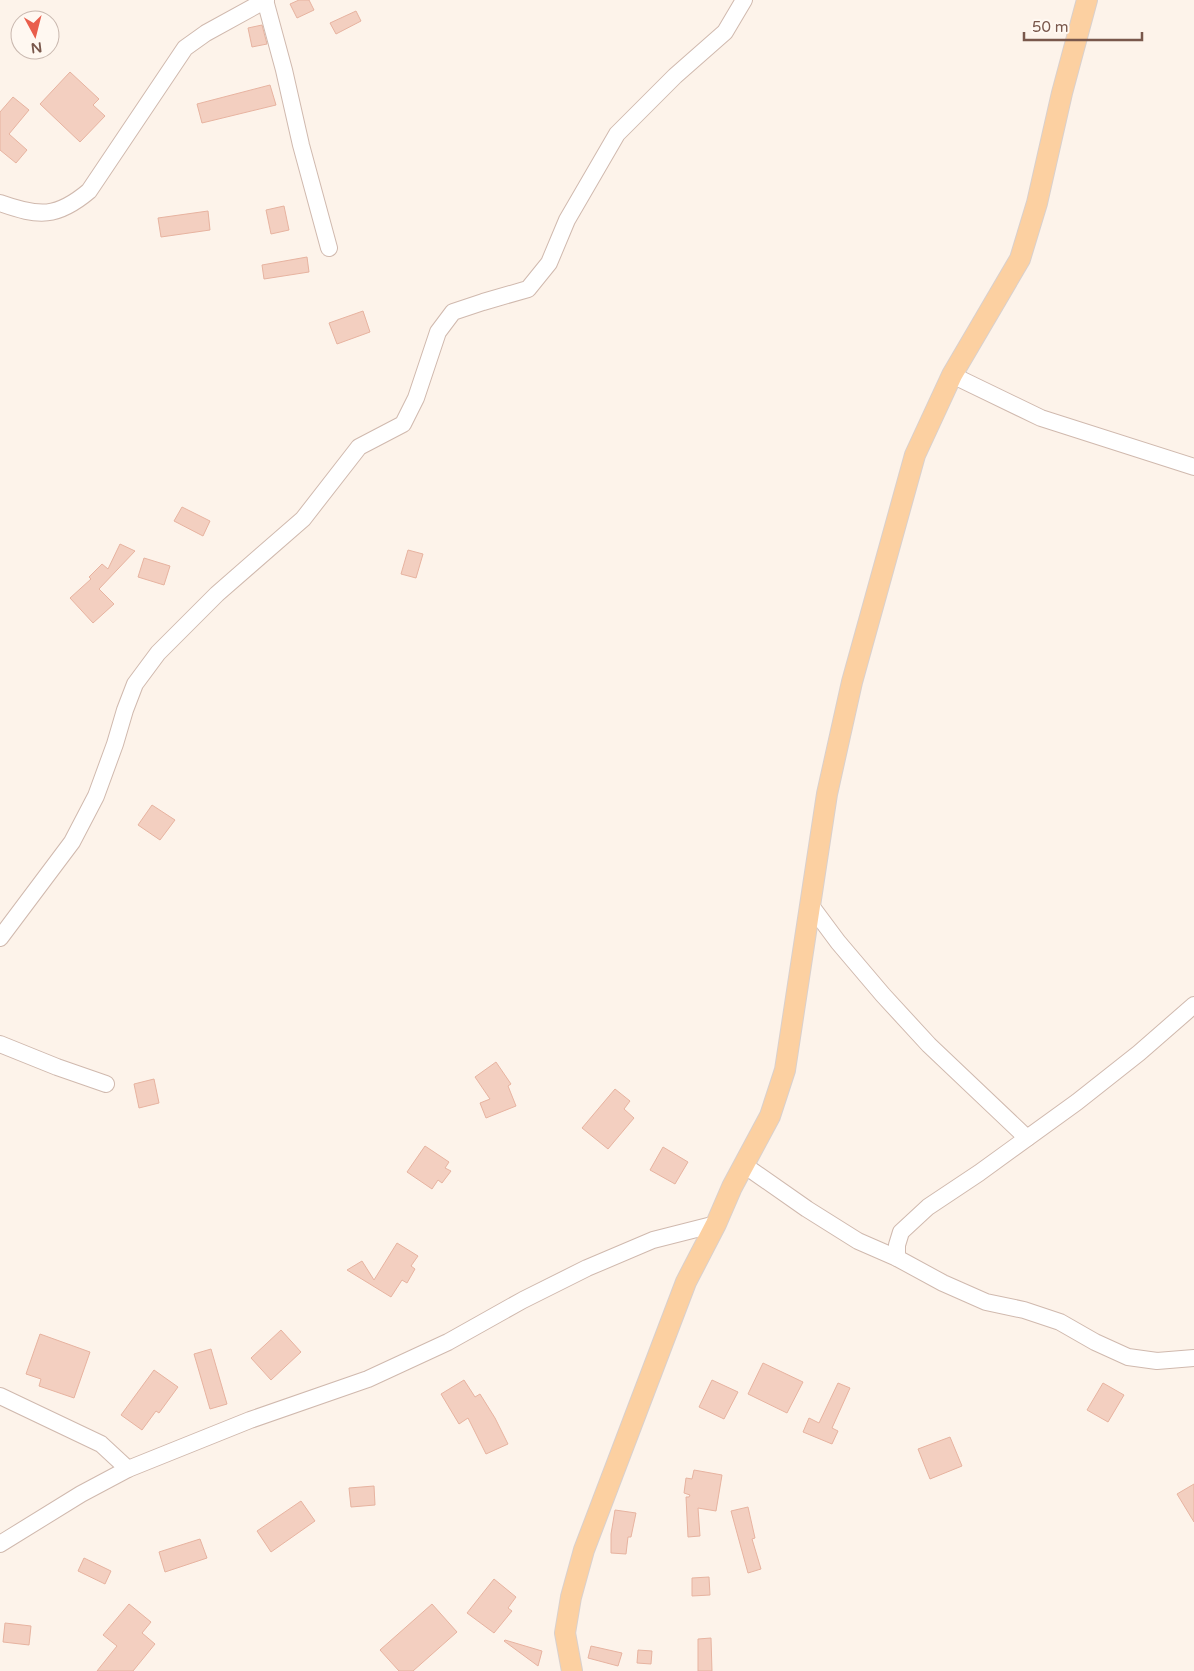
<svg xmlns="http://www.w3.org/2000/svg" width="1194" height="1671" font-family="'Varela Round',sans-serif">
<rect width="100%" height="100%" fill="#fdf3ea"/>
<g fill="#f3cfc0" stroke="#e7b3a0">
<path d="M299 0H309L314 10 297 18 290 4Z"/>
<path d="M356 11 361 21 336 34 330 23Z"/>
<path d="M262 25 267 44 252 47 248 28Z"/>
<path d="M70 72 99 99 93 105 105 116 80 142 40 104Z"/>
<path d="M270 85 276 105 202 123 197 104Z"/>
<path d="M13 97 29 110 9 134 27 150 16 163 0 150V112Z"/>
<path d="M284 206 289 230 271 234 266 210Z"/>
<path d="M208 211 210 230 161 237 158 218Z"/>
<path d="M307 257 309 272 264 279 262 265Z"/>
<path d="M363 311 370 332 337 344 329 323Z"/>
<path d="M182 507 210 521 203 536 174 521Z"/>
<path d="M120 544 135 551 99 589 114 604 93 623 70 598 91 579 89 577 102 564 108 569Z"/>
<path d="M408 550 423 554 416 578 401 574Z"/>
<path d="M144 558 170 566 164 585 138 577Z"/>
<path d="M152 805 175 820 160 840 138 825Z"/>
<path d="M496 1062 511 1084 508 1086 516 1106 486 1118 480 1103 490 1099 475 1077Z"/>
<path d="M154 1079 159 1103 139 1108 134 1084Z"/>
<path d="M615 1089 630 1101 624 1109 634 1118 608 1149 582 1128Z"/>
<path d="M425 1146 449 1162 445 1168 451 1171 442 1183 438 1180 432 1189 407 1172Z"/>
<path d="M663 1147 688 1162 675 1184 650 1170Z"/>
<path d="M397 1243 418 1256 411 1266 415 1269 407 1283 402 1280 391 1297 347 1270 362 1261 374 1280Z"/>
<path d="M281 1330 301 1352 271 1380 251 1358Z"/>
<path d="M40 1334 90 1352 74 1398 39 1386 41 1379 26 1374Z"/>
<path d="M211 1349 227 1404 210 1409 194 1354Z"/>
<path d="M763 1363 803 1382 787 1413 748 1394Z"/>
<path d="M154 1370 178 1387 159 1413 156 1411 142 1430 121 1415Z"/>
<path d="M464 1380 475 1397 480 1394 495 1418 508 1444 486 1454 468 1418 459 1424 441 1394Z"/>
<path d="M712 1380 738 1392 724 1419 699 1407Z"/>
<path d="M838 1383 850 1388 832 1428 838 1431 832 1444 803 1432 809 1418 819 1423Z"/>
<path d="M1103 1383 1124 1395 1108 1422 1087 1410Z"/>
<path d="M950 1437 962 1466 930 1479 918 1449Z"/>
<path d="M694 1470 722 1475 716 1511 698 1508 700 1536 688 1537 686 1497H689L690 1495 684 1493 686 1478 692 1479Z"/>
<path d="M1194 1484V1522L1177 1494Z"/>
<path d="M374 1486 375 1505 351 1507 349 1488Z"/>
<path d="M301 1501 315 1521 271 1552 257 1531Z"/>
<path d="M748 1507 755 1538 752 1539 761 1569 748 1573 731 1511Z"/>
<path d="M615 1510 636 1513 631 1537H628L626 1554 611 1553V1534Z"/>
<path d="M200 1539 207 1558 165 1572 159 1552Z"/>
<path d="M84 1558 111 1571 105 1584 78 1571Z"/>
<path d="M709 1577 710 1595 692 1596V1578Z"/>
<path d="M494 1579 516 1597 508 1608 512 1611 494 1633 467 1613Z"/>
<path d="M129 1604 151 1622 142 1633 155 1644 133 1671H97L117 1646 103 1635Z"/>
<path d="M432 1604 457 1632 413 1671H399L380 1650Z"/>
<path d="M5 1623 31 1626 29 1645 3 1642Z"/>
<path d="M711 1638 712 1671H698V1639Z"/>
<path d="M505 1640 542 1651 538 1666 504 1641Z"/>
<path d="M591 1646 622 1653 618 1666 588 1658Z"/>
<path d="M638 1650 652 1651 651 1664 637 1663Z"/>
</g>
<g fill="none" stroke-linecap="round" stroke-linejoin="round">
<defs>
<g id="minor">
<path d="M265 0 284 70 301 145 329 248"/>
<path d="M0 203C39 217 57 218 89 191L185 48 206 33 266 0"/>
<path d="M952 375 1041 418 1194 467"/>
<path d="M809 903 838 942 883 995 929 1045 1027 1138"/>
<path d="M0 938 72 842 96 796 115 744 125 710 135 684 158 653 217 594 303 519 359 447 403 424 416 398 438 332 453 312 483 302 528 289 549 263 567 220 617 134 675 76 725 32 744 0"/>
<path d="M0 1044 57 1067 106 1084"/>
<path d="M744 1165 807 1209 858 1241 897 1258 943 1283 986 1302 1024 1310 1060 1322 1095 1342 1128 1357 1157 1361 1194 1358"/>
<path d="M897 1258V1245L901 1232 928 1207 979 1173 1077 1102 1139 1053 1194 1005"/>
<path d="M0 1396 101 1444 128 1469"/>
<path d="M0 1544 81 1494 128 1469 250 1420 368 1379 448 1342 523 1300 587 1268 653 1240 716 1224"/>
</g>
<path id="major" d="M572 1671 565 1633 571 1597 584 1550 686 1282 716 1224 732 1187 770 1116 785 1070 827 794 852 682 915 455 952 375 1020 259 1037 203 1062 93 1087 0"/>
</defs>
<use href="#minor" stroke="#d0b9ae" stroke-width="18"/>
<use href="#major" stroke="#d9d0cd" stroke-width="22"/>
<use href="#minor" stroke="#fff" stroke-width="16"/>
<use href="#major" stroke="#fcd0a1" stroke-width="20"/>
</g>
<g transform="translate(35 35) rotate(173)"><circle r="24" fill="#fff8f1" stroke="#c9b8af"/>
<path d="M0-4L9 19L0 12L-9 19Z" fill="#e95e4c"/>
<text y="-8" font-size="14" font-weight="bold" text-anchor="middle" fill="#79574b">N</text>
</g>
<path d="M1024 32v8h118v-8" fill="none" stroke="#79574b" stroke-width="2.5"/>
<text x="1032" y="32" font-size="15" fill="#79574b" stroke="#fff8f1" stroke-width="4" paint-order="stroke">50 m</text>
</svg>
